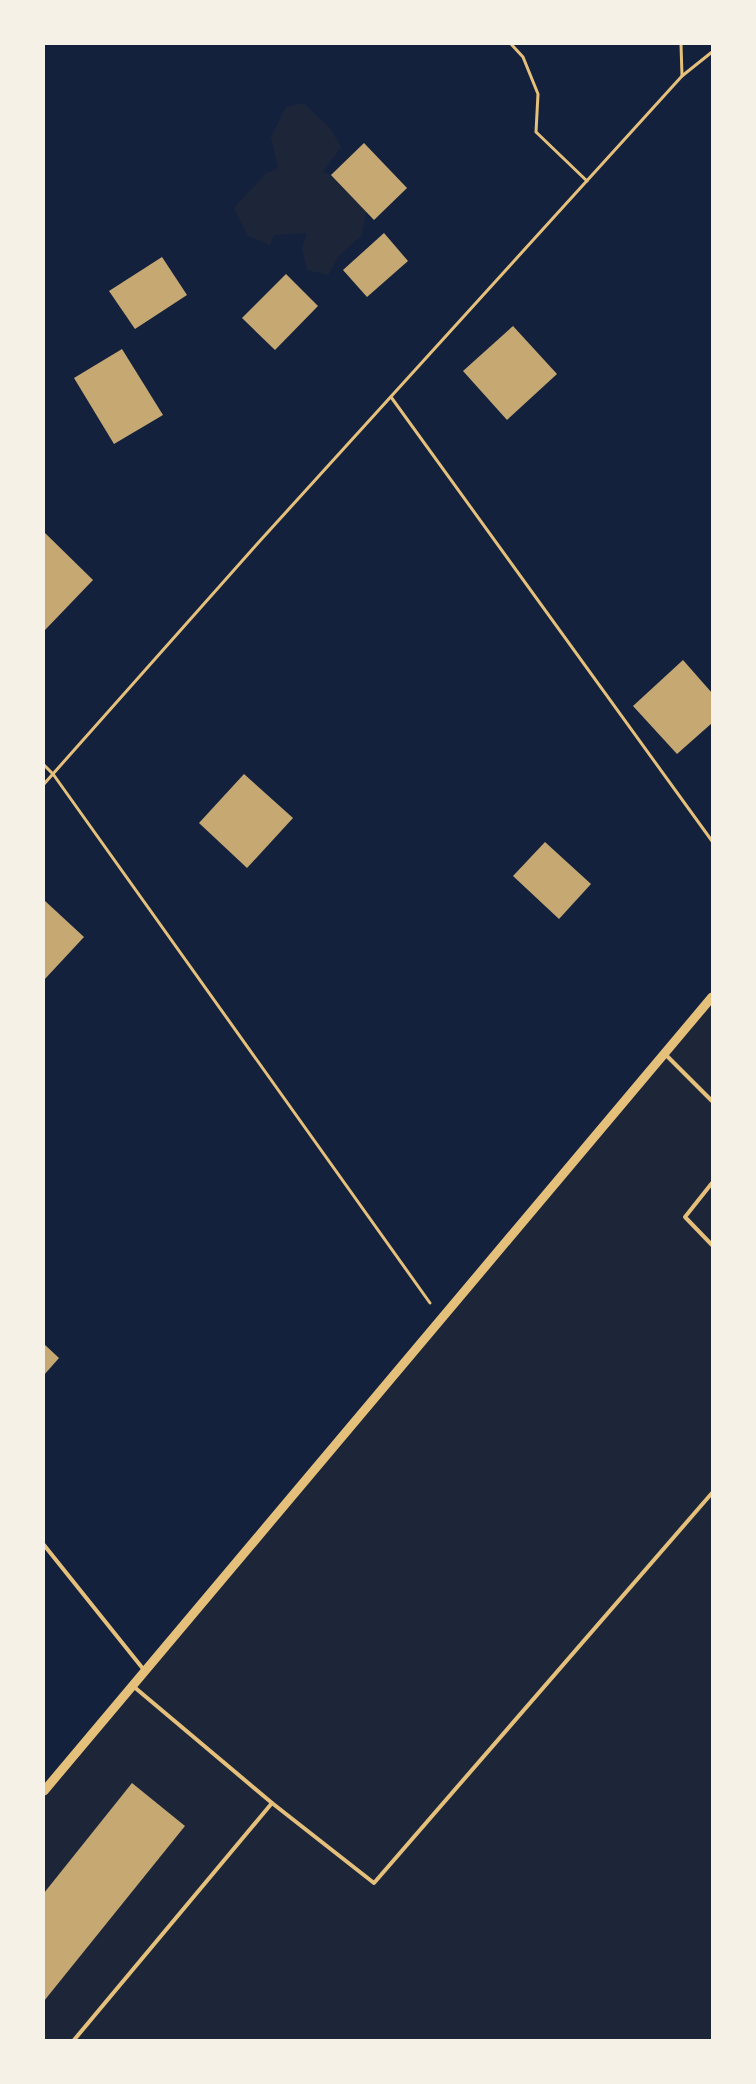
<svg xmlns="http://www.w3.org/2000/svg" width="756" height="2084" font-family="'Open Sans',sans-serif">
<rect width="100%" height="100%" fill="#14213d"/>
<g fill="#1d2539">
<path d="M304 103 330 128 341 147 323 172 357 185 368 201 362 235 339 256 328 275 307 270 302 248 307 233 274 235 270 245 248 236 234 208 266 173 278 169 271 137 286 107Z"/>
<path d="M712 997V2040H44V1791Z"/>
</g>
<g fill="#c6a872">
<path d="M364 143 407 188 374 220 331 175Z"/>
<path d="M384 233 408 261 367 297 343 270Z"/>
<path d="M162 257 187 295 135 329 109 291Z"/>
<path d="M286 274 318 306 275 350 242 318Z"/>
<path d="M513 326 557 374 507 420 463 371Z"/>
<path d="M122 349 163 415 114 444 74 378Z"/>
<path d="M44 532 93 580 45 630 44 628Z"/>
<path d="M683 660 712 693V723L677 754 633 706Z"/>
<path d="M244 774 293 818 247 868 199 823Z"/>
<path d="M545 842 591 884 559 919 513 876Z"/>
<path d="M44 900 84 937 44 980Z"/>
<path d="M44 1344 59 1358 44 1375Z"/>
<path d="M132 1783 185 1826 44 2001V1893Z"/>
</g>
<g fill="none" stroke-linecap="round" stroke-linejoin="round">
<g stroke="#e5c07b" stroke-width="3">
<path d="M511 44 523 57 538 94 536 132 587 181"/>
<path d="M681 44 682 76"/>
<path d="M391 397 712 841"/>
<path d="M44 765 53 774 430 1303"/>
<path d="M44 784 258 543 682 76 712 52"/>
</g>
<g stroke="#e5c07b" stroke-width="4">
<path d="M665 1054 712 1101"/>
<path d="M712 1183 685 1217 712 1245"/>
<path d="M44 1545 144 1670"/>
<path d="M133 1686 272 1803 374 1883 712 1493"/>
<path d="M74 2040 272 1803"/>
</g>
<path stroke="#e5c07b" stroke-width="9" d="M44 1791 712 997"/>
</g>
<rect width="756" height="2084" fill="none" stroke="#f6f1e7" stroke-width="90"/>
</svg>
